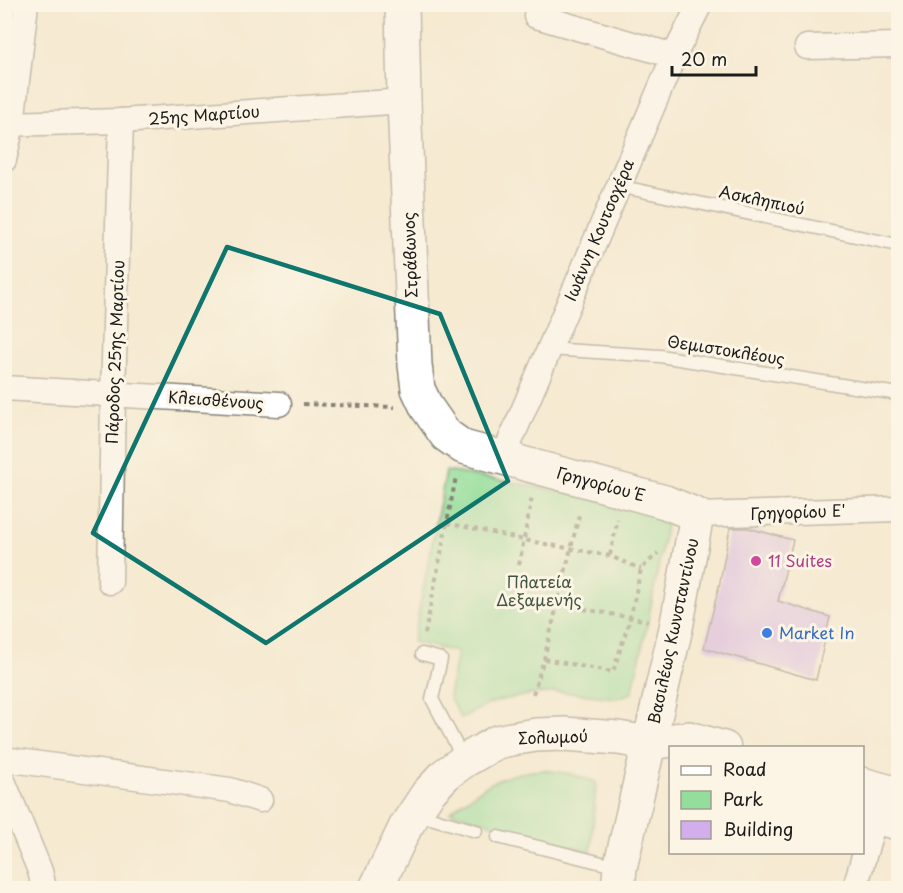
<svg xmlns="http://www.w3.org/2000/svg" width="903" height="893" font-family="'Playpen Sans',sans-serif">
<rect width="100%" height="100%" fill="#fcf5e5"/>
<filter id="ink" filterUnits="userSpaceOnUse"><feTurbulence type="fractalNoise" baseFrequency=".0167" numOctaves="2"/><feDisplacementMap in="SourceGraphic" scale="12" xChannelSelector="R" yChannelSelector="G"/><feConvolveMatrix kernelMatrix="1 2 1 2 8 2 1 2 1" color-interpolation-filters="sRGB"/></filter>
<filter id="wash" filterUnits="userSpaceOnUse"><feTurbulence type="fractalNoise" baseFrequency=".008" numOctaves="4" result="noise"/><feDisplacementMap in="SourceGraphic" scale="24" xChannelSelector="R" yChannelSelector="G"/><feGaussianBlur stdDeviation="1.35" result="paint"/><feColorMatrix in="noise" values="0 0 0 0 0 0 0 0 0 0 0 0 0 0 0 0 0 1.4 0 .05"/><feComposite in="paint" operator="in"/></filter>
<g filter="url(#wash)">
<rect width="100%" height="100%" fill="#f5ead1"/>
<g fill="#94de9b" stroke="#587d5c" stroke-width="1.5">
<path d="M446 471C520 483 595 496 668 515L648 621 632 693 617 698 562 692 533 694 501 700 487 705 461 718 449 697 457 652 413 642Z"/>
<path d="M545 770 571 774 596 782 591 852 450 812C483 786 502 772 545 770Z"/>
</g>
<g id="blocks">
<path fill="#d2aeec" d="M730 528H748L793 540 778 601 830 617 816 680 704 648 720 582Z"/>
</g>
</g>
<g filter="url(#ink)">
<use href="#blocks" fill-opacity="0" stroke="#888376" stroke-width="1.5"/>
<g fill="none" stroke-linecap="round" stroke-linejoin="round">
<defs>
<g id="lane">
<path d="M618 186 898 245"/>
<path d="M548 349 660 356 898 394"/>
<path d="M422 654 441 659 432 699 464 760"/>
<path d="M417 814 476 831"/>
<path d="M498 837 618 867"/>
</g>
<g id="street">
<path d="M538 4 536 16 674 56"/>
<path d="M807 47 898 45"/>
<path d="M4 124 121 121 404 101"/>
<path d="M4 160 12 124 26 4"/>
<path d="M4 388 279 404"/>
<path d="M503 458 674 56 700 4"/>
<path d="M697 515 898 509"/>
<path d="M110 582 113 394 121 121"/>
<path d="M4 759 230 790 260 800"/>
<path d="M4 783 40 871 44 888"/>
<path d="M855 888 875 817"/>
</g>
<path id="secondary" d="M402 4 404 101 415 365 418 389 427 408 446 435 463 447 665 502 697 515 676 628 620 868 618 888"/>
<g id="primary">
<path d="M862 784 898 794"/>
<path d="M862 814 898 823"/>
<path d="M376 888 406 826 428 793 446 774 464 761 497 742 511 739 536 735 564 734 618 738 649 743 689 738 724 748"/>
</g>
</defs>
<use href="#lane" stroke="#888376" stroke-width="15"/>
<use href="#street" stroke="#888376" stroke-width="27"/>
<use href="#secondary" stroke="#888376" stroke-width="36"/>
<use href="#primary" stroke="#888376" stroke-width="36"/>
<g stroke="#888376" stroke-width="4" stroke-dasharray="4.5 4.5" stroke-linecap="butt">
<path d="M303 404 395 407"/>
<path d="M447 523 524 540 610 556 641 569"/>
<path d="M610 555 618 519"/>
<path d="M519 565 532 497"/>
<path d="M557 604 648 621"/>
<path d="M425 634 456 477"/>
<path d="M544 659 613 672 630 619 641 569 658 553"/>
<path d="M533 694 544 659 580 511"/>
</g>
<use href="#lane" stroke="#fff" stroke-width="12"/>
<use href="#street" stroke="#fff" stroke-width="24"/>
<use href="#secondary" stroke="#fff" stroke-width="33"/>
<use href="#primary" stroke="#fff" stroke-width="33"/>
</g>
</g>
<path d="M0 0H903V893H0ZM227 247 440 314 508 481 266 643 93 533Z" fill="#f5ead1" fill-opacity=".55" fill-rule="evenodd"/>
<path fill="none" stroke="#0f766e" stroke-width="4.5" stroke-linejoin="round" d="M227 247 440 314 508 481 266 643 93 533Z"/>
<circle fill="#d1479c" stroke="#fcf5e5" stroke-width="2" cx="756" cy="561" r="6"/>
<circle fill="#3f7fe0" stroke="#fcf5e5" stroke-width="2" cx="767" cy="633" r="6"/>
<g text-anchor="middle" stroke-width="6" stroke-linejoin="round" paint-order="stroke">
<g font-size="16" fill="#1c1c1c" stroke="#fcf5e5">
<text transform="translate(204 115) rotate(-4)" y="6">25ης Μαρτίου</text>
<text transform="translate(762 200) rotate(12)" y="6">Ασκληπιού</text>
<text transform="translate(599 230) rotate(-67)" y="6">Ιωάννη Κουτσοχέρα</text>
<text transform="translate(410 255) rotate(-92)" y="6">Στράβωνος</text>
<text transform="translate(726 350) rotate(9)" y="6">Θεμιστοκλέους</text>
<text transform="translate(115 352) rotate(-88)" y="6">Πάροδος 25ης Μαρτίου</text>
<text transform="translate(216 400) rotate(4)" y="6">Κλεισθένους</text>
<text transform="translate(601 484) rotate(15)" y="6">Γρηγορίου Έ</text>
<text transform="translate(798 512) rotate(-2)" y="6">Γρηγορίου Ε'</text>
<text transform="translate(673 631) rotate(-78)" y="6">Βασιλέως Κωνσταντίνου</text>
<text transform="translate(553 737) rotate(-2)" y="6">Σολωμού</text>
</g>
<g font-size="16" fill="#b23c85" stroke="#fcf5e5" text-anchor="start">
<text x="768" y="567">11 Suites</text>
</g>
<g font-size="16" fill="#405642" stroke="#fcf5e5">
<text x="539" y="588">Πλατεία<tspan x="539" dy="18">Δεξαμενής</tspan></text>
</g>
<g font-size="16" fill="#366cbe" stroke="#fcf5e5" text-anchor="start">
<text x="779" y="639">Market In</text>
</g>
</g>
<rect width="903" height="893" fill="none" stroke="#fcf5e5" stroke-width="24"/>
<rect x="669" y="746" width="195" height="108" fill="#fcf5e5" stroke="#a29e95" stroke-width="1.5"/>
<rect x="681" y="766" width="30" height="9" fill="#ffffff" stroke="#a29e95" stroke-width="1.5"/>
<text x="723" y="776" font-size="18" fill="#1c1c1c">Road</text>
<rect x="681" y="791" width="30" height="18" fill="#94de9b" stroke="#a29e95" stroke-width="1.5"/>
<text x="723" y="806" font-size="18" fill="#1c1c1c">Park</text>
<rect x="681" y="821" width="30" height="18" fill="#d2aeec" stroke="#a29e95" stroke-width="1.5"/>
<text x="723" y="836" font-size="18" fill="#1c1c1c">Building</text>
<path d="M672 66v9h84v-9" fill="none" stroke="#1c1c1c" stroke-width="3"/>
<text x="681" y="66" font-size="18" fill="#1c1c1c" stroke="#fcf5e5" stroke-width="4.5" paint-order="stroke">20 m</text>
</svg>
